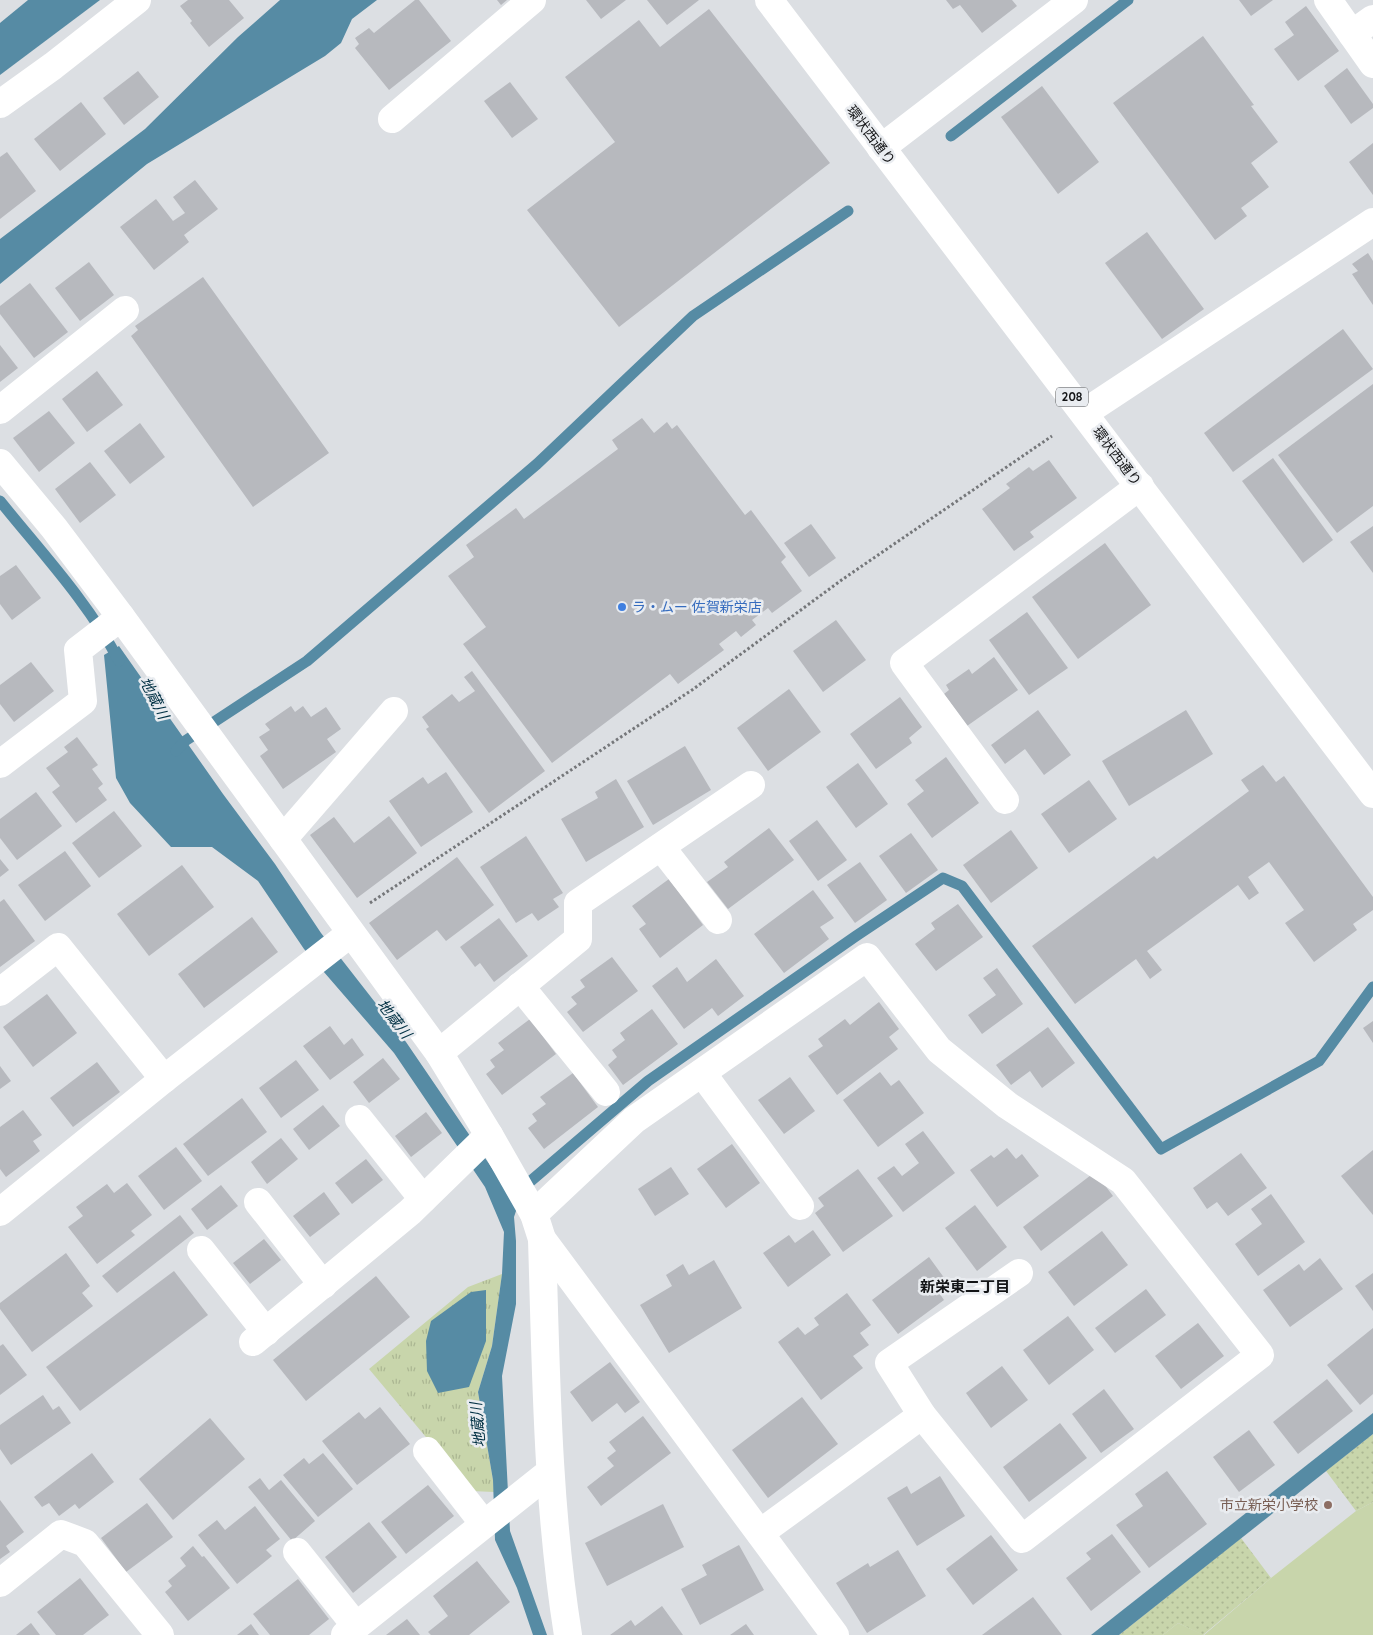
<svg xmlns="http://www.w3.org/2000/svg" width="1373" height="1635" font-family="Quicksand,'Noto Sans JP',sans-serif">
<defs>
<pattern id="grass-dots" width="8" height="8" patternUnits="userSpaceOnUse" patternTransform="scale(1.25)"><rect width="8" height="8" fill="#c8d5ab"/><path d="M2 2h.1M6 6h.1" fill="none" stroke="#abb692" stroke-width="1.8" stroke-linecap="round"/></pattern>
<pattern id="park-tufts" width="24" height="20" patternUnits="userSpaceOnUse" patternTransform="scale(1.25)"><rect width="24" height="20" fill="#c8d5ab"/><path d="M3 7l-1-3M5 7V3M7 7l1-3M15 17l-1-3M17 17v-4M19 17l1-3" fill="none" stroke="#abb692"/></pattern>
</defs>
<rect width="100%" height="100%" fill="#dcdfe3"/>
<g fill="url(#grass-dots)">
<path d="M1373 1434V1502L1356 1511 1326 1471Z"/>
<path d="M1241 1538 1271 1578 1203 1635 1178 1623 1163 1635H1119Z"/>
</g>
<path fill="url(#park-tufts)" d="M502 1274 492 1346 478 1392 493 1480 494 1492 471 1491 369 1369 468 1287Z"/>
<path fill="#c8d5ab" d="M1373 1502V1635H1163L1178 1623 1204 1635 1271 1578 1356 1511Z"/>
<g fill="#568ba4">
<path d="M28 0H100L0 75V23Z"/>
<path d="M280 0H377L352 19 341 43 325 56 147 164 0 284V239L145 129 238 37Z"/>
<path d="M119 646 223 794 275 864 321 933 406 1042 496 1174 517 1208 514 1217 516 1241V1304L502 1376 510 1531 547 1635H533L517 1588 495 1540 493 1480 478 1392 492 1346 502 1274 504 1232 485 1187 394 1053 304 949 258 881 212 847H171L130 803 116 778 104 655Z"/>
<path d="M486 1290V1341L469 1387 438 1393 427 1371 426 1341 431 1321 471 1292Z"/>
<path d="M1373 1413V1434L1119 1635H1091Z"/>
</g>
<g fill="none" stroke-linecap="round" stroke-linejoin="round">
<g stroke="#568ba4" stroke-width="11">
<path d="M951 136 1128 0"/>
<path d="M0 501C41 552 89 603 119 661"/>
<path d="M176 751 185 741 307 661 537 464 693 316 848 211"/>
<path d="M519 1191 648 1081 856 936 943 878 962 886 1161 1149 1319 1061 1373 987"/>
</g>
</g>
<g fill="#b7b9be">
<path d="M188 0H229L244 18 209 47 190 23 192 21 180 6Z"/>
<path d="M415 0H419L451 41 389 90 355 48 359 44 355 38 369 28 374 33Z"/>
<path d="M497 0H507L501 5Z"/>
<path d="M586 0H626L601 19Z"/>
<path d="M647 0H699L667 25Z"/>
<path d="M946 0H1012L1017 6 982 33 960 5 953 9Z"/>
<path d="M1239 0H1273L1251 16Z"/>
<path d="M1306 6 1339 51 1298 81 1274 49 1294 35 1285 22Z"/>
<path d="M709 9 830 163 619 327 527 210 615 142 565 77 639 20 660 47Z"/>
<path d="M1203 36 1254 105 1251 106 1278 142 1251 163 1269 187 1241 208 1247 216 1215 240 1113 103Z"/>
<path d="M1347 68 1373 104V108L1351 124 1324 86Z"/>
<path d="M138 71 159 97 124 125 103 98Z"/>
<path d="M510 82 538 119 512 138 484 101Z"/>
<path d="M1042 86 1099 162 1058 194 1001 117Z"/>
<path d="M81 102 106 134 60 171 34 139Z"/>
<path d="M1373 143V195L1349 162Z"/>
<path d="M7 152 36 191 0 219V157Z"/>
<path d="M195 180 218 209 184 235 189 242 154 270 120 227 156 199 173 221 185 213 173 197Z"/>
<path d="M1147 232 1204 309 1162 339 1105 263Z"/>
<path d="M1368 253 1373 261V305L1352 274 1358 271 1352 264Z"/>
<path d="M89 262 114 295 80 321 55 288Z"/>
<path d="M203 277 329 453 253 507 131 336 138 330 135 326Z"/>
<path d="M30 283 68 332 34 358 0 314V306Z"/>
<path d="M1343 329 1373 369 1233 472 1204 433Z"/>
<path d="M0 345 18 368 0 382Z"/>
<path d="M97 371 123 405 87 432 62 399Z"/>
<path d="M1373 384V506L1337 533 1278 455Z"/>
<path d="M49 411 75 443 39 472 13 438Z"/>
<path d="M642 418 654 433 667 422 672 429 677 425 745 515 751 510 786 557 781 562 802 591 772 613 768 608 752 620 756 625 741 637 736 631 719 644 724 650 678 684 670 674 552 763 463 644 486 627 448 576 474 557 466 545 516 508 524 519 618 449 612 440Z"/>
<path d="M140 423 165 457 130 484 104 451Z"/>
<path d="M1273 458 1333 540 1303 563 1242 481Z"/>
<path d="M1049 460 1077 498 1030 532 1034 537 1014 551 982 509 1010 488 1006 484 1029 467 1033 471Z"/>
<path d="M90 462 116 495 80 523 55 489Z"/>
<path d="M811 524 836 558 809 577 784 543Z"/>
<path d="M1373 526V573L1350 542Z"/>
<path d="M1105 543 1151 605 1078 659 1032 597Z"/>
<path d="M16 565 41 598 12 620 0 604V576Z"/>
<path d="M1027 612 1068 668 1029 695 989 640Z"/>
<path d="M836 620 866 660 823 692 793 651Z"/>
<path d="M994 657 1018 690 967 726 944 694 949 690 946 685 969 669 972 674Z"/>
<path d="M31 662 54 691 14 722 0 704V685Z"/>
<path d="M472 671 545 771 489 813 426 729 429 727 422 717 452 694 459 702 475 691 464 677Z"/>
<path d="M789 689 821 732 768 771 737 728Z"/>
<path d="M900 697 922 727 909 738 912 743 876 769 850 734Z"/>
<path d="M291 706 295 712 303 706 311 717 326 707 341 729 327 739 336 752 283 789 260 756 268 750 259 737 270 730 265 724Z"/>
<path d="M1038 710 1071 755 1044 775 1025 749 1005 764 991 745Z"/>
<path d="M1186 710 1213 754 1129 806 1102 761Z"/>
<path d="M77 737 98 765 92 769 103 784 98 788 107 800 76 823 52 792 60 786 46 768 68 752 64 747Z"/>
<path d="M685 746 711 790 653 825 627 781Z"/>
<path d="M946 757 979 803 932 838 907 804 924 791 915 780Z"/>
<path d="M858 763 888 804 856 828 826 787Z"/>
<path d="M1263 765 1276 782 1284 776 1373 897V910L1353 924 1357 930 1314 962 1285 923 1304 910 1269 862 1248 877 1259 893 1249 900 1238 885 1147 951 1162 970 1150 979 1136 959 1075 1004 1032 946 1154 856 1157 859 1249 791 1241 780Z"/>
<path d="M446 772 473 812 421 847 389 801 423 777 428 784Z"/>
<path d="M616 779 644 827 586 862 561 819 598 798 595 792Z"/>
<path d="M1089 780 1117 819 1069 853 1041 814Z"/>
<path d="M36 792 62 826 17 860 0 838V819Z"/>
<path d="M114 811 142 846 99 878 72 843Z"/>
<path d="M389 816 417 853 357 898 310 835 334 817 354 843Z"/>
<path d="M817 820 847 860 818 881 789 841Z"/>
<path d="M769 828 794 860 728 909 707 882 728 867 724 862Z"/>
<path d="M1011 830 1038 868 991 903 963 865Z"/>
<path d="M911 833 938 870 906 893 879 856Z"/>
<path d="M526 836 563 893 553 899 559 907 538 921 532 913 516 923 480 867Z"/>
<path d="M65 851 91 886 45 921 18 885Z"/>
<path d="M457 857 494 905 446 941 437 930 397 960 369 923Z"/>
<path d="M0 859 9 870 0 877Z"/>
<path d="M860 862 887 900 855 923 827 885Z"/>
<path d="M182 865 214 907 149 956 117 914Z"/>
<path d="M669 879 703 925 660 958 639 929 646 924 632 906Z"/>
<path d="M813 890 834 918 820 927 829 939 784 973 754 934Z"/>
<path d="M4 899 35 941 0 967V902Z"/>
<path d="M958 904 983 937 936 971 915 944 935 929 931 923Z"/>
<path d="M252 917 278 952 204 1008 178 974Z"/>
<path d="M499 918 528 956 494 982 480 963 475 967 460 947Z"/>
<path d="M612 957 638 991 583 1032 567 1012 577 1004 571 997 585 987 580 980Z"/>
<path d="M716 959 744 996 718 1016 712 1008 684 1029 652 986 677 967 687 982Z"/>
<path d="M997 968 1023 1004 982 1034 968 1015 996 995 983 978Z"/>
<path d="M47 994 77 1033 33 1067 3 1027Z"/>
<path d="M879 1002 899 1029 889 1037 898 1049 837 1095 808 1056 823 1046 818 1039 845 1019 850 1025Z"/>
<path d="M652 1009 678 1044 623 1085 608 1065 617 1057 612 1050 625 1040 620 1033Z"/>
<path d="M530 1019 556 1054 502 1095 486 1074 495 1067 490 1060 504 1050 498 1043Z"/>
<path d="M1373 1021V1043L1363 1028Z"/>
<path d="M330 1026 344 1045 352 1038 364 1055 330 1080 303 1046Z"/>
<path d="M1048 1027 1075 1063 1042 1088 1030 1071 1011 1085 996 1065Z"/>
<path d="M383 1058 400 1079 369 1103 353 1082Z"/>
<path d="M296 1060 319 1090 281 1118 259 1088Z"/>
<path d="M97 1062 120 1092 73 1127 50 1098Z"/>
<path d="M0 1066 11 1081 0 1089Z"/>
<path d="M880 1072 891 1086 899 1080 924 1113 878 1147 843 1100Z"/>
<path d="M573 1073 598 1107 544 1149 528 1128 537 1121 532 1114 546 1104 540 1097Z"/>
<path d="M790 1077 815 1111 784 1134 758 1100Z"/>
<path d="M242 1098 267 1132 208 1176 183 1144Z"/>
<path d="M323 1105 340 1126 309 1150 293 1129Z"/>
<path d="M23 1110 42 1135 33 1141 40 1151 6 1177 0 1169V1127Z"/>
<path d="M426 1112 442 1133 411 1157 395 1136Z"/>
<path d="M923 1131 955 1173 903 1212 877 1178 894 1166 902 1176 919 1163 905 1144Z"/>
<path d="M281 1138 298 1159 267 1184 251 1162Z"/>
<path d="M732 1144 760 1183 726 1208 697 1169Z"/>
<path d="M176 1147 202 1181 164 1210 138 1176Z"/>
<path d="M1007 1148 1016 1159 1022 1154 1039 1176 997 1207 970 1170 991 1155 994 1158Z"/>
<path d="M1373 1150V1215L1341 1176Z"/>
<path d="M1241 1153 1267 1188 1228 1216 1217 1202 1207 1209 1193 1188Z"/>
<path d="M366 1159 383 1180 352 1204 335 1183Z"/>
<path d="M671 1167 689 1194 655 1216 638 1189Z"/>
<path d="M858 1169 893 1216 843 1252 815 1213 824 1206 818 1198Z"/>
<path d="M1095 1172 1113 1196 1041 1251 1023 1227Z"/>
<path d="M127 1183 152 1215 131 1231 135 1235 97 1264 68 1227 83 1216 76 1207 107 1184 114 1193Z"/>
<path d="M221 1185 238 1206 207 1230 191 1209Z"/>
<path d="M324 1192 340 1214 310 1237 293 1216Z"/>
<path d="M1271 1194 1305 1242 1258 1276 1235 1244 1262 1224 1251 1209Z"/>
<path d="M975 1205 1007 1247 977 1271 945 1228Z"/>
<path d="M180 1215 194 1233 117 1293 102 1276Z"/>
<path d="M813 1230 831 1255 788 1287 763 1253 789 1235 795 1243Z"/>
<path d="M1102 1231 1128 1265 1074 1306 1048 1272Z"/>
<path d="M264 1239 281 1260 250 1284 233 1263Z"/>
<path d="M66 1253 90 1286 82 1293 93 1306 32 1352 0 1309V1303Z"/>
<path d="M929 1257 945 1279 935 1287 944 1300 898 1334 872 1300Z"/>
<path d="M1320 1258 1343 1289 1290 1327 1263 1290 1299 1264 1304 1271Z"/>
<path d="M714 1260 742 1308 669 1353 640 1305 672 1286 666 1275 683 1264 689 1275Z"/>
<path d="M174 1271 208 1315 80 1411 46 1367Z"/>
<path d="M1373 1273V1311L1355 1286Z"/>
<path d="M376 1276 410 1317 306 1401 273 1360Z"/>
<path d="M1146 1289 1166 1315 1115 1353 1095 1328Z"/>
<path d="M847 1293 871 1325 860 1333 869 1345 853 1356 863 1368 821 1400 778 1342 798 1327 805 1335 819 1325 814 1318Z"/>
<path d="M1068 1316 1094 1350 1049 1385 1023 1350Z"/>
<path d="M1198 1323 1224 1356 1181 1389 1155 1356Z"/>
<path d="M1373 1328V1394L1360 1405 1327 1365Z"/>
<path d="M3 1344 27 1375 0 1395V1346Z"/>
<path d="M610 1362 640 1402 625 1413 617 1403 592 1422 570 1392Z"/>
<path d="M1002 1366 1028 1400 991 1428 966 1393Z"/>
<path d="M1327 1379 1353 1411 1298 1454 1273 1422Z"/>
<path d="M1104 1389 1134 1429 1101 1453 1072 1414Z"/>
<path d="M43 1395 53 1410 59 1406 71 1423 11 1465 0 1449V1425Z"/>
<path d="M802 1397 838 1444 768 1498 732 1450Z"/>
<path d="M380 1407 410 1444 357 1485 322 1441 359 1412 365 1419Z"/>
<path d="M643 1416 671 1453 601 1506 587 1487 614 1466 607 1458 616 1451 609 1442Z"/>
<path d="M210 1418 245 1459 173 1520 139 1479Z"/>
<path d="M1060 1423 1087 1458 1029 1502 1003 1467Z"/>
<path d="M1249 1430 1275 1465 1239 1492 1213 1457Z"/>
<path d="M92 1453 114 1482 79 1509 75 1504 59 1516 49 1503 42 1507 34 1497Z"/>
<path d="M323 1453 353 1489 318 1517 283 1475 304 1458 309 1464Z"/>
<path d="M1167 1471 1207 1524 1149 1568 1116 1525 1143 1506 1135 1494Z"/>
<path d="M940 1476 965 1516 917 1546 887 1498 907 1486 911 1494Z"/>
<path d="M260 1478 269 1490 281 1480 315 1521 292 1541 248 1487Z"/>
<path d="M428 1485 454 1516 406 1554 381 1522Z"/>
<path d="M0 1500 24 1532 6 1546 10 1552 0 1559Z"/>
<path d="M147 1503 173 1537 126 1572 101 1538Z"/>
<path d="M663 1504 684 1547 607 1586 585 1543Z"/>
<path d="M255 1506 280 1539 266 1550 272 1556 237 1584 198 1535 217 1520 225 1530Z"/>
<path d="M369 1522 397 1557 353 1593 325 1557Z"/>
<path d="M1112 1534 1141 1572 1091 1611 1066 1578 1091 1559 1086 1553Z"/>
<path d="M991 1535 1018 1570 973 1605 946 1569Z"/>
<path d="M739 1545 764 1590 700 1625 681 1589 707 1575 702 1565Z"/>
<path d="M193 1546 202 1557 204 1556 230 1588 188 1621 165 1592 172 1586 168 1581 186 1566 180 1558Z"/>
<path d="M898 1550 926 1596 867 1633 836 1583 868 1563 870 1567Z"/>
<path d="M477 1561 510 1602 469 1635H431L428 1632 448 1616 433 1596Z"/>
<path d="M80 1578 109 1615 83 1635H56L37 1612Z"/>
<path d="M298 1579 329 1619 309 1635H270L253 1614Z"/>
<path d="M1033 1597 1062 1635H982Z"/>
<path d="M662 1606 683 1635H610L631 1620 635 1626Z"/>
<path d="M407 1619 420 1635H386Z"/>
<path d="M31 1623 40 1635H16Z"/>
<path d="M251 1624 259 1635H237Z"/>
<path d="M746 1624 754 1635H730Z"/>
</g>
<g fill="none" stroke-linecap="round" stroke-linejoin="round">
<path stroke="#75777a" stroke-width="3" stroke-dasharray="2.5 2.5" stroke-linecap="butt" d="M370 903 692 690 843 579 1052 436"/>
<g stroke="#fff" stroke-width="28">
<path d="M1328 0 1373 64"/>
<path d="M1352 34 1373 19"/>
<path d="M0 104 53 66 137 0"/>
<path d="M392 119 532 0"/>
<path d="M881 148 1074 0"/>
<path d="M0 410 125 310"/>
<path d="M1084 413 1373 222"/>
<path d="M0 463 54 528 121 617 439 1053 489 1135 534 1214 542 1239 835 1635"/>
<path d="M0 764 83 701 78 650 121 617"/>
<path d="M1005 800 904 663 1140 486"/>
<path d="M283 839 394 711"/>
<path d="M661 847 718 920"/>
<path d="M520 986 606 1092"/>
<path d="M0 992 58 947 164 1079"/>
<path d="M439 1053 578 939V903L751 785"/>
<path d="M702 1073 800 1206"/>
<path d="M359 1119 423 1199"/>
<path d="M258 1202 323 1285"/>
<path d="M0 1212 164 1079 351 933"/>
<path d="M534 1214 634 1120 867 957 939 1050 1007 1105 1123 1181 1260 1355 1022 1539 922 1415 889 1363 1019 1273"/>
<path d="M542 1239C546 1371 547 1504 568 1635"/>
<path d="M201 1250 266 1332"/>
<path d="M253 1342 410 1212 489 1135"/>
<path d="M427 1451 484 1524"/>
<path d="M760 1533 922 1415"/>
<path d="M297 1552 356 1626"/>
<path d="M0 1583 61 1534 85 1543 160 1635"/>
<path d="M345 1635 550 1472"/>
</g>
<path stroke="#fff" stroke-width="28" d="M769 0 1373 794"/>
</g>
<circle fill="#3f7fe0" stroke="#e9ecf0" stroke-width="2" cx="622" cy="607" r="5"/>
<circle fill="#8d6e63" stroke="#e9ecf0" stroke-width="2" cx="1328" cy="1505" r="5"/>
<g text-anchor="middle" stroke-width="5" stroke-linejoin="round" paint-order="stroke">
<rect fill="#e9ecf0" stroke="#535557" stroke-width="1" x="1056" y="387.5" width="32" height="19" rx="4"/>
<g font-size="12" font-weight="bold" fill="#131416">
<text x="1072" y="401">208</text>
</g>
<g font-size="14" fill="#131416" stroke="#e9ecf0">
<text transform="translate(871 135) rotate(53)" y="5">環状西通り</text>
<text transform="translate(1117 456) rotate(53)" y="5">環状西通り</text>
</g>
<g font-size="14" fill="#366cbe" stroke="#e9ecf0" text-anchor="start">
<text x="632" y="612">ラ・ムー 佐賀新栄店</text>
</g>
<g font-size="14" fill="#785e54" stroke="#e9ecf0" text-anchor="end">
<text x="1318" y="1510">市立新栄小学校</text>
</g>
<g font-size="15" font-style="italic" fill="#003043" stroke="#e9ecf0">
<text transform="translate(154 698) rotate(63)" y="5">地蔵川</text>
<text transform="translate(394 1019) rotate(52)" y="5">地蔵川</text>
<text transform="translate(478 1425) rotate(-95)" y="5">地蔵川</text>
</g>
<g font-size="15" font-weight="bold" fill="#131416" stroke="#e9ecf0">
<text x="965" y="1292">新栄東二丁目</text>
</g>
</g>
</svg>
